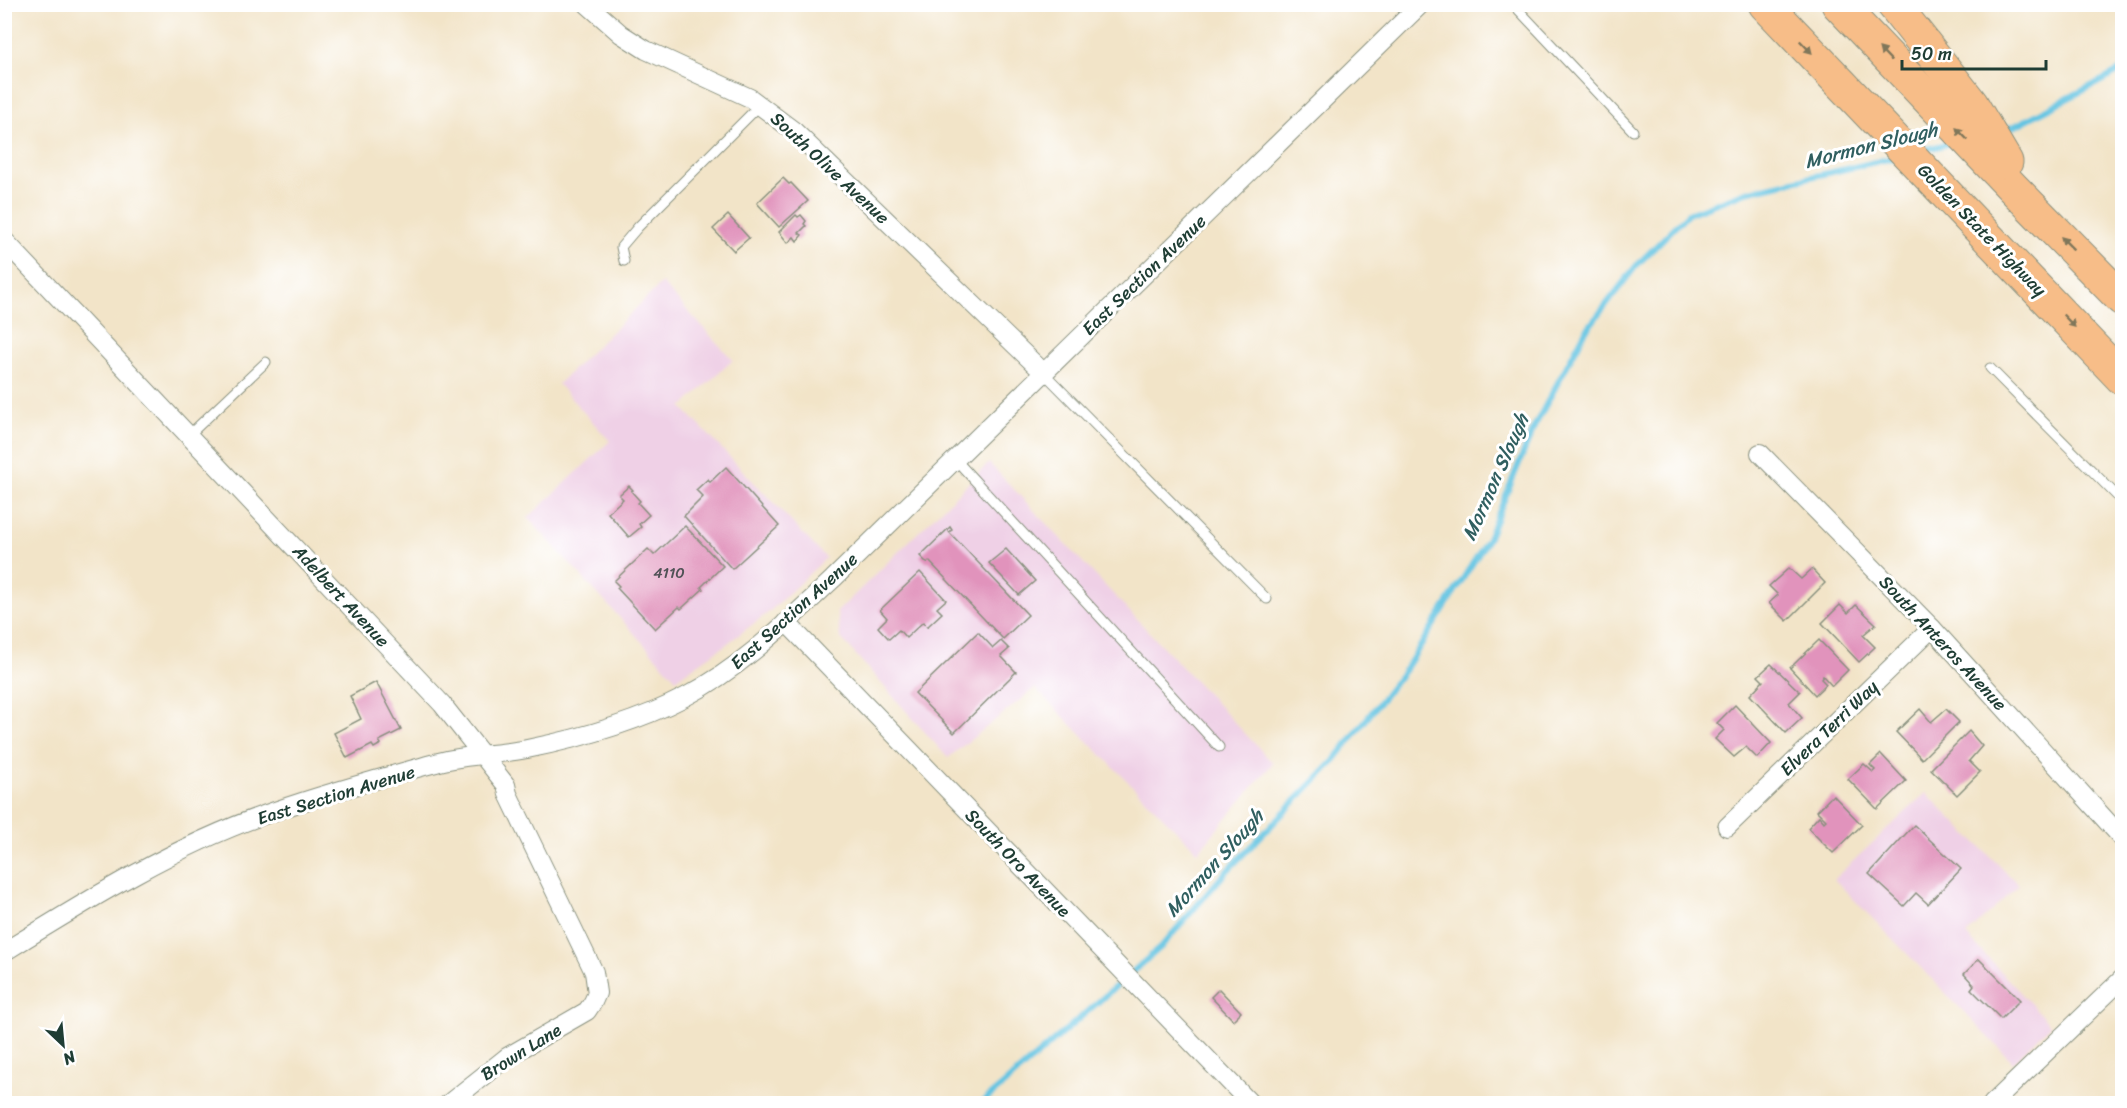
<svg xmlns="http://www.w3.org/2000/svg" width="2127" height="1108" font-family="Sriracha,sans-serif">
<rect width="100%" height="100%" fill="#fff"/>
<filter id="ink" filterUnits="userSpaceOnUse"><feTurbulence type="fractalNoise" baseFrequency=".0167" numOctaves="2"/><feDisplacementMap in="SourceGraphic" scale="12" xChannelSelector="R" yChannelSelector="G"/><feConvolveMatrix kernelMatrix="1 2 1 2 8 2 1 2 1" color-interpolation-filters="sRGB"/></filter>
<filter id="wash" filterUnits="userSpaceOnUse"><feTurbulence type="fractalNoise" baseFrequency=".008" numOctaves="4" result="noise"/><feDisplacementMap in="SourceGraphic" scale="24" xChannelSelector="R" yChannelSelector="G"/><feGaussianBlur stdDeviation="1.35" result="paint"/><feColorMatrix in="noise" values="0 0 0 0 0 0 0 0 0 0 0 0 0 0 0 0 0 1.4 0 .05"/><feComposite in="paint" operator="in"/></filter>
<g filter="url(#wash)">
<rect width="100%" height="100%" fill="#f2e4c8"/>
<g fill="#efd0e6">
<path d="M662 283 733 360 682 407 826 558 769 612 724 646 676 679 528 518 610 441 558 384Z"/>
<path d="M989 463 1273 763 1198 852 1035 688 948 758 840 637 837 612Z"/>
<path d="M1926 793 2019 885 1966 935 2051 1025 2013 1062 1834 879Z"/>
</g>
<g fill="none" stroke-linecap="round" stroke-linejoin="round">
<g stroke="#64c4e2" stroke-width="6">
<path d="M2000 130 2015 126 2122 70"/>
<path d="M1919 151 1955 142"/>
<path d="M980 1104 1002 1086 1161 947 1225 873 1333 762 1407 667 1488 539 1534 427 1585 332 1636 266 1688 214 1746 192 1897 157"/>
</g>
</g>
<g id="blocks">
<g fill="#e193bc">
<path d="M783 178 789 184 791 183 808 201 779 227 757 203Z"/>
<path d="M728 215 749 238 734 251 713 229Z"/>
<path d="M796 215 798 217 801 215 806 221 804 224 806 226 799 233 802 235 797 241 794 237 788 243 779 232Z"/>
<path d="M726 467 779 526 732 569 684 516 703 497 696 490 708 479 710 482Z"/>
<path d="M629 486 633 490 631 491 640 501 638 503 649 515 639 524 641 527 629 537 608 513 623 499 619 495Z"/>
<path d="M685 526 723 566 701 587 703 589 681 609 679 607 655 629 617 588 619 586 614 581 648 549 654 555Z"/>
<path d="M950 527 952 530 949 532 1028 615 1003 639 929 561 927 563 920 556Z"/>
<path d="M1006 549 1035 581 1019 595 989 563Z"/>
<path d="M1789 568 1801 579 1812 569 1825 583 1787 621 1769 603 1778 595 1769 586Z"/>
<path d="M920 572 946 600 937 608 942 613 927 627 923 622 906 638 899 630 889 639 878 627 887 618 880 610Z"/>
<path d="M1840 605 1848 613 1856 605 1876 624 1863 635 1875 647 1859 662 1822 623Z"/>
<path d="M978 632 993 648 1001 641 1009 649 1001 656 1016 672 954 733 915 693Z"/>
<path d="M1819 640 1848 670 1832 686 1823 676 1821 679 1826 684 1815 695 1790 668Z"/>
<path d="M1771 664 1800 692 1789 703 1802 718 1786 733 1750 695 1763 681 1758 676Z"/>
<path d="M376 682 401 730 379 741 381 744 374 748 372 745 347 758 334 733 361 719 350 696Z"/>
<path d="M1735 705 1771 743 1757 758 1746 747 1734 757 1715 739 1724 730 1717 723Z"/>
<path d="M1920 709 1931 722 1946 709 1959 722 1922 759 1896 732Z"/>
<path d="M1969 731 1982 746 1969 761 1980 772 1957 795 1931 769Z"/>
<path d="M1881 754 1906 781 1877 809 1848 779 1864 764 1873 772 1875 770 1870 765Z"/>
<path d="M1833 795 1862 825 1833 853 1808 828 1819 816 1824 822 1826 820 1817 811Z"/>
<path d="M1914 825 1961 869 1928 904 1916 893 1904 906 1869 874Z"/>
<path d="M1979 959 2020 1000 2001 1019 1971 989 1974 985 1964 974Z"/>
<path d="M1219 989 1241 1012 1233 1020 1211 997Z"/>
</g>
</g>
</g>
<g filter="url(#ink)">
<use href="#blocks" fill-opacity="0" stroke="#88907e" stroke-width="1.5"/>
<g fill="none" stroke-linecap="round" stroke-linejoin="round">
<defs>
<g id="service">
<path d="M1513 4 1633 131"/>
<path d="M624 261 621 247 638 227 760 105"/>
<path d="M1990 368 2122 501"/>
<path d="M1044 373 1267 599"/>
<path d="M189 435 266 362"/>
<path d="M955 459 1219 747"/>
</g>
<g id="minor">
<path d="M587 4 621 34 646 50 750 98 794 131 1044 373"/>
<path d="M4 240 442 704 506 785 508 794 594 972 597 993 593 1002 587 1011 507 1057 448 1104"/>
<path d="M1760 453 1932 628 2122 838"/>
<path d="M786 622 1251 1104"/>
<path d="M1727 827 1932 628"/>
<path d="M4 952C91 898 178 844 275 811 329 792 385 777 439 762 468 754 498 755 527 749 582 738 635 723 685 697 741 668 787 622 833 579L1421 4"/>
<path d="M1992 1104 2122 979"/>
</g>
<g id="motorway">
<path d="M1765 4 2122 378"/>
<path d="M1838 4 2013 188 2122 299"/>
<path d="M1893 4 1971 103 2006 162"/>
</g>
</defs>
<use href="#service" stroke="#88907e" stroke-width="11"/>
<use href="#minor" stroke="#88907e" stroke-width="20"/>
<use href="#motorway" stroke="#88907e" stroke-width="35"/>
<use href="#service" stroke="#fff" stroke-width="9"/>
<use href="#minor" stroke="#fff" stroke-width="18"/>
<use href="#motorway" stroke="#f7bd88" stroke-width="33"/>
</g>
<defs><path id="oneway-solid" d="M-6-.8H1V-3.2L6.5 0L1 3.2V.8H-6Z" transform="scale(1.5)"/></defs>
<g fill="#80775a">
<use href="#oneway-solid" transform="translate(1806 47) rotate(46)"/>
<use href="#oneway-solid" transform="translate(1885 54) rotate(-134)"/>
<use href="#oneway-solid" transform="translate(1962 134) rotate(-134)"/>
<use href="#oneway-solid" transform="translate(2067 243) rotate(-135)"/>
<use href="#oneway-solid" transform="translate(2069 321) rotate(46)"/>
</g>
</g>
<g text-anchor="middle" stroke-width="6" stroke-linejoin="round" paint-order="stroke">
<g font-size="15" fill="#505256">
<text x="669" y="578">4110</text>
</g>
<g font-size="18" fill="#1f3d34" stroke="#fff">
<text transform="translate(830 168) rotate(43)" y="6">South Olive Avenue</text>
<text transform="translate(1982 230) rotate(46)" y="6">Golden State Highway</text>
<text transform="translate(1144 275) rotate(-44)" y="6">East Section Avenue</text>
<text transform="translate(341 596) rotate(47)" y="6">Adelbert Avenue</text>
<text transform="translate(794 611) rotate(-42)" y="6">East Section Avenue</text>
<text transform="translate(1943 643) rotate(47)" y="6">South Anteros Avenue</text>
<text transform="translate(1829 728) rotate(-44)" y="6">Elvera Terri Way</text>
<text transform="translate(336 795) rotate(-17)" y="6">East Section Avenue</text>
<text transform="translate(1018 863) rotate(46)" y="6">South Oro Avenue</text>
<text transform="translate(521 1052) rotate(-32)" y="6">Brown Lane</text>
</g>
<g font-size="20" font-style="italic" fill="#305f60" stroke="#fff">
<text transform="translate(1871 145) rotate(-14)" y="7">Mormon Slough</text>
<text transform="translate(1495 477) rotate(-66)" y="7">Mormon Slough</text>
<text transform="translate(1214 863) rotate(-48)" y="7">Mormon Slough</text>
</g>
</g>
<rect width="2127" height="1108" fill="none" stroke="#fff" stroke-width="24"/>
<g transform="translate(63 1045) rotate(154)" stroke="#ffffff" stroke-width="4.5" paint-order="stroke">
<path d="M0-4.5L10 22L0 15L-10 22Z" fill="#1f3d34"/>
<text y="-9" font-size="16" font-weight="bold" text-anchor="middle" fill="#1f3d34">N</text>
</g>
<path d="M1902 60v9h144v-9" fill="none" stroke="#1f3d34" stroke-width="3"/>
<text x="1911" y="60" font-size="18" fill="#1f3d34" stroke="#ffffff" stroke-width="4.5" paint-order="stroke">50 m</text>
</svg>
